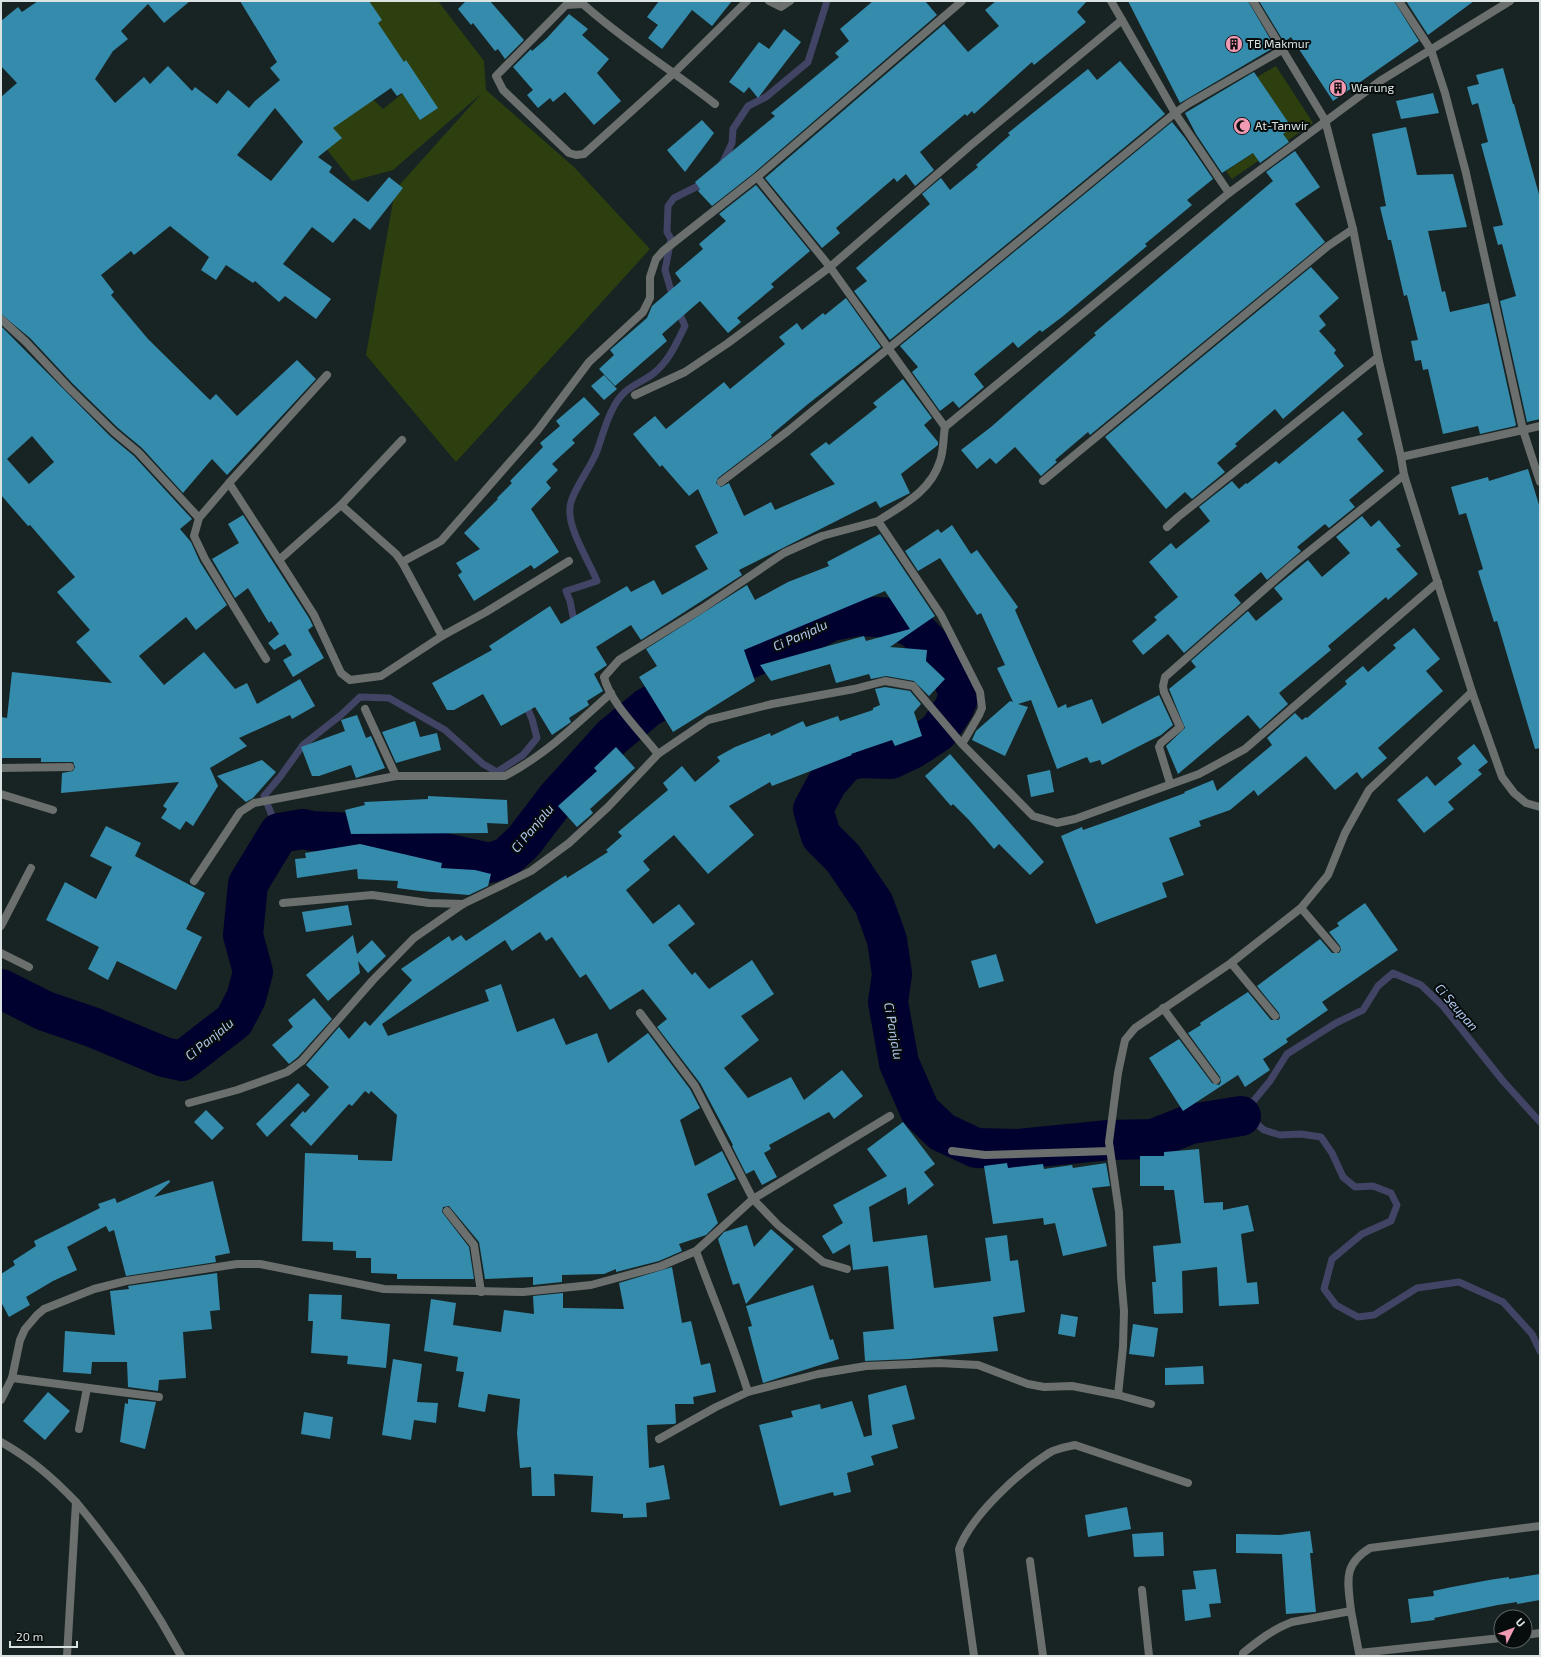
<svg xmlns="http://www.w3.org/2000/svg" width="1541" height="1657" font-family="'Exo 2',sans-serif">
<rect width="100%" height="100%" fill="#182423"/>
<g fill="#2d3f0f">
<path d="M358 1H438L484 61 486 90 574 167 650 249 456 462 366 355 395 190 482 93 393 170 352 181 328 151 326 126 363 90 383 109 417 82Z"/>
<path d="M1276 66 1313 123 1232 179 1226 171 1292 128 1261 83 1193 123 1190 116Z"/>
</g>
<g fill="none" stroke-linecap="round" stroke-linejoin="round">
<g stroke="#414464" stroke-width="7">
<path d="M722 164 732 143 733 129 748 106 766 97 808 62 827 1"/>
<path d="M673 298 665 270 671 239 667 232 668 206 674 198 706 182"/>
<path d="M575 626 570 601 566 591 597 581C589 560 564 525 571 502 575 487 591 467 597 451 603 434 609 410 621 396 630 385 643 382 654 373 669 361 676 344 685 326L678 310"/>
<path d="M279 833 264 796 280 777 303 745 341 715 360 697 389 698 445 730 483 764 497 772 523 755 537 738 532 719 525 703"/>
<path d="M1540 1122 1503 1081 1443 1006 1421 985 1393 973 1378 986 1363 1010 1336 1023 1287 1054 1270 1081 1241 1116 1252 1120 1264 1130 1280 1135 1301 1134 1321 1137 1332 1153 1343 1177 1355 1187 1373 1186 1391 1193 1397 1205 1391 1221 1362 1234 1332 1259 1324 1289 1336 1305 1358 1317 1374 1315 1417 1288 1459 1282 1503 1302 1532 1334 1540 1351"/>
</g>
<path stroke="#00012e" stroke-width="40" d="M1 989 45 1011 92 1027 164 1057 182 1061 234 1021 246 998 253 972 243 935 248 884 279 833 303 829 312 831 354 833 490 863 507 857 524 841 556 799 612 737 647 708 684 686 793 640 831 621 858 616 894 618 915 629 936 651 951 674 959 695 954 708 938 732 912 749 891 759 860 758 845 762 827 783 813 809 821 836 843 858 874 904 887 940 892 974 888 1002 899 1063 920 1111 942 1132 976 1148 1018 1149 1109 1140 1153 1139 1191 1124 1241 1116"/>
</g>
<g fill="#358bac" fill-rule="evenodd">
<path d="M38 1H190L164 23 148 4 121 31 128 39 113 51 95 79 115 103 144 77 150 84 168 66 192 91 195 87 217 104 228 90 249 108 255 101 280 80 270 68 277 62 240 1H369L382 20 378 23 404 62 406 60 438 108 420 120 402 93 397 96 391 88 333 128 342 138 318 157 332 167 329 172 368 202 389 177 403 188 370 230 354 218 333 243 312 227 283 264 331 299 316 319 285 296 279 302 255 281 253 283 226 265 216 280 201 270 209 257 170 226 134 255 131 251 101 275 114 292 111 295 148 339 210 400 216 394 237 416 297 360 316 379 227 475 212 459 183 493 142 448 118 428 73 384 30 338 1 314V97L17 83 1 66V21L18 7 22 12ZM275 108 303 142 271 181 237 155Z"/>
<path d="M466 1H490L524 40 505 59 498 49 495 51 473 23 471 25 458 9Z"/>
<path d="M659 1H732L712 26 692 10 662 49 648 38 658 25 647 17Z"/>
<path d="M873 1H925L937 15 754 173 712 206 698 191 700 189 695 182 775 116 771 113 839 57 835 53 849 41 840 29Z"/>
<path d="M996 1H1087L1077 12 1086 22 1034 65 1032 62 974 114 972 111 967 116 965 114 920 152 934 170 915 186 906 174 897 182 894 178 836 228 840 233 822 248 765 178 944 24 968 52 999 26 985 10Z"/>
<path d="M1128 1H1248L1275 47 1180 103Z"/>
<path d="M1259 1H1394L1419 41 1333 101 1291 37 1284 42Z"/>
<path d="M1406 1H1474L1428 35Z"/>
<path d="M569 14 588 29 582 35 609 59 597 73 621 101 594 125 565 92 553 102 550 98 538 108 527 95 533 90 513 67 531 49 532 51 547 38Z"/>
<path d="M784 29 801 42 758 98 749 87 744 93 729 82 759 42 769 49Z"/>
<path d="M1120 61 1165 114 890 340 854 291 867 281 856 268 930 204 922 194 941 178 950 190 978 167 976 165 1010 135 1008 133 1088 69 1097 80Z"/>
<path d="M1503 68 1513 104H1514L1540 198V419L1527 422 1500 301 1516 296 1502 244 1498 245 1493 227 1503 225 1481 144 1488 142 1478 103 1472 105 1467 87 1479 84 1476 75Z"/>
<path d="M1254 72 1292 128 1283 134 1289 142 1260 163 1253 153 1222 173 1196 134 1185 113Z"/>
<path d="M1433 93 1439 113 1401 119 1396 101Z"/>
<path d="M702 120 714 133 685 172 667 150Z"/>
<path d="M1172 122 1185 138 1213 179 1187 200 1192 205 1145 244 1147 246 1062 317 1042 332 1040 330 1018 348 1013 342 974 374 984 387 959 408 953 401 940 411 912 372 918 367 900 346Z"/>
<path d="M1406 127 1417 175 1453 174 1467 227 1428 231 1442 292 1445 291 1450 312 1489 303 1516 425 1515 426 1480 434 1478 426 1443 434 1428 369 1423 370 1421 360 1415 361 1411 341 1418 340 1407 295 1404 296 1391 240H1388L1380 207 1386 206 1372 134Z"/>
<path d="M1295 151 1320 187 1295 204 1325 242 1090 435 1088 432 1055 460 1057 462 1041 476 1015 447 996 464 990 458 977 469 961 450 991 427 1096 335 1094 333 1273 181 1266 172Z"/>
<path d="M756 185 810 251 771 284 774 287 737 318 741 322 728 333 700 301 662 334 667 341 615 386 599 369 614 355 610 350 647 318 652 306 681 281 675 273 703 249 699 244 726 221 719 214Z"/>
<path d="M1311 267 1339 298 1319 316 1326 325 1319 331 1336 350 1334 353 1344 366 1283 419 1275 409 1235 444 1237 446 1217 463 1225 472 1192 499 1185 492 1166 509 1105 437Z"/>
<path d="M846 298 881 347 808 404 771 435 772 437 718 478 716 483 721 487 729 483 744 516 771 502 775 510 835 484 810 454 826 442 829 445 877 407 873 403 903 379 932 418 924 425 938 442V445L901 474 910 493 880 508 876 501 739 570 742 575 641 640 631 625 596 647 607 665 594 674 603 691 587 701 589 705 569 718 571 722 552 735 535 707 501 726 483 694 454 710H447L432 683 492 650 489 646 550 606 561 624 627 586 631 592 654 580 662 595 708 569 695 546 718 533 698 489 689 496 662 465 660 467 633 434 655 416 666 429 724 382 730 389 785 344 779 337 797 323 802 330 823 313 825 315Z"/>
<path d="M1 326 110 436 134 456 192 519 180 529 191 542 200 562 227 605 196 630 186 617 139 656 164 685 204 652 235 689 247 683 257 704 300 679 315 706 292 719 290 715 239 738 247 746 210 768 218 786 193 826 186 821 180 830 161 818 167 809 163 806 179 782 61 793 62 773 73 771 75 767 73 762H41V758H1V717L7 718 12 672 112 683 76 642 90 630 57 592 75 577 30 525 28 526 1 495ZM32 436 54 462 29 484 7 459Z"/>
<path d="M604 375 617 389 604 400 591 386Z"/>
<path d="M584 397 600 414 572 440 575 443 552 464 558 470 546 482 551 488 531 509 559 552 534 569 531 565 474 601 458 575 462 572 456 563 480 549 464 533 498 499 497 498 512 483 510 481 543 447 540 443 560 426 556 421Z"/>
<path d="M1343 411 1363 434 1357 439 1384 471 1349 500 1355 507 1329 528 1325 524 1297 547 1301 551 1267 580 1261 572 1234 595 1241 603 1184 653 1168 634 1143 655 1132 641 1157 620 1154 617 1178 597 1149 562 1171 543 1176 549 1210 521 1199 507 1232 481 1239 489 1246 483 1247 484 1276 461 1279 464Z"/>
<path d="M1528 469 1540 508V748L1535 749 1497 621 1494 622 1478 571 1483 569 1466 513 1459 515 1451 487 1488 477 1489 481Z"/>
<path d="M243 515 309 618 313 626 308 630 324 658 293 677 283 660 292 655 285 644 274 650 268 643 279 634 271 621 269 623 248 588 235 598 212 559 239 543 228 524Z"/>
<path d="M1362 516 1371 527 1379 520 1401 546 1396 549 1418 574 1388 600 1386 597 1328 646 1331 650 1279 693 1288 704 1260 729 1248 715 1178 774 1166 746 1185 728 1169 689 1196 667 1191 661 1248 611 1256 621 1283 599 1274 588 1308 560 1322 577 1350 553 1336 537Z"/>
<path d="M952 525 971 554 977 550 1018 607 1015 610 1058 708 1066 704 1067 708 1092 699 1102 724 1159 695 1173 725 1161 735 1102 765 1100 760 1090 763 1087 757 1057 769 1031 700 1018 704 1028 707 1005 756 972 740 976 731 1010 701 1013 702 997 668 1005 665 981 613 977 615 940 558 918 571 905 551 938 529 941 533Z"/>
<path d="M880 534 935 616 890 647 927 650 926 661 945 679 929 696 914 681 886 676 871 679 869 674 836 683 830 664 771 681 760 665 864 636 866 641 910 629 885 591 744 650 755 681 673 732 639 677 657 666 646 649 747 585 755 600 788 582 829 566 827 562Z"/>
<path d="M1414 628 1440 659 1426 671 1443 691 1378 748 1387 758 1362 779 1357 772 1335 790 1306 756 1258 796 1254 790 1230 810 1199 821 1201 826 1169 838 1184 875 1162 883 1167 897 1096 924 1061 836 1082 827 1083 830 1120 817 1185 793 1184 792 1213 780 1217 791 1272 745 1267 738 1295 713 1302 720 1306 717 1307 718 1347 684 1345 681 1363 666 1368 672 1396 648 1393 645Z"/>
<path d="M885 687 910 691 921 704 914 712 922 736 895 746 892 740 851 754 852 755 772 786 770 782 729 806 754 835 708 874 674 835 643 861 650 870 626 890 653 924 679 904 695 924 668 945 692 975 695 972 709 989 752 960 774 994 741 1016 759 1040 724 1068 748 1098 791 1077 804 1100 842 1070 863 1096 834 1119 829 1112 769 1145 771 1149 764 1153 777 1177 762 1185 754 1170 746 1174 732 1146 733 1145 700 1083 657 1027 667 1019 643 989 610 1010 586 974 580 978 552 937 546 941 540 932 512 951 505 940 382 1024 388 1036 489 1001 485 990 501 984 517 1032 554 1018 566 1045 597 1033 608 1063 648 1033 690 1089 700 1108 680 1120 695 1166 722 1151 736 1179 707 1194 718 1223 706 1235 679 1244 682 1251 659 1261 616 1272V1269L604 1274 562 1275V1282L533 1285V1277L485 1279 479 1242 449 1206 443 1207 442 1212 469 1247 474 1279H397V1274L371 1273V1258H356V1251L333 1250V1242L302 1241 305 1153 358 1155V1160L392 1161 397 1115 371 1091 369 1094 365 1091 352 1106 349 1104 311 1146 290 1125 303 1111 305 1113 329 1087 306 1065 339 1027 349 1039 365 1021 370 1026 412 980 401 969 449 936 452 941 461 935 466 941 566 875 567 878 608 852 606 850 622 836 618 832 668 790 663 783 682 766 695 782 720 761 717 757 735 747 770 733 771 736 803 721 806 727 838 716 840 721 873 710V708L880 705 875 689Z"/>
<path d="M357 715 366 738 371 736 385 768 356 778 351 765 319 776H312L301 747 345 731 341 720Z"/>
<path d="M415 721 420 737 437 733 441 750 396 763 382 732Z"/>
<path d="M1474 744 1488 762 1478 770 1482 774 1448 802 1454 809 1424 833 1397 800 1427 776 1435 786 1462 764 1457 758Z"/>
<path d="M616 747 635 768 590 809 593 813 577 827 558 806 597 771 594 768Z"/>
<path d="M950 754 1044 862 1030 875 999 844 994 849 969 820 953 804 951 806 925 776Z"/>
<path d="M262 760 276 772 253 798 246 802 217 776Z"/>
<path d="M1050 770 1054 792 1031 797 1027 775Z"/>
<path d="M428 796 507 800 508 824 487 823 488 833 351 834 345 810 365 805 364 802 428 799Z"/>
<path d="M106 826 141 843 135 856 205 893 186 929 202 937 176 990 117 961 108 980 88 969 99 947 46 920 65 882 96 899 112 867 90 856Z"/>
<path d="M360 844 442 863 441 868 475 870 491 874 488 886 469 895 420 891 397 888 398 881 358 879 357 869 297 878 295 859 306 858 305 853Z"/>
<path d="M1365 903 1398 950 1322 1002 1328 1010 1286 1039 1288 1042 1263 1059 1270 1070 1245 1087 1238 1075 1183 1111 1149 1058 1179 1039 1212 1083 1219 1085 1221 1082 1220 1077 1188 1033 1201 1025 1200 1023 1248 992 1271 1020H1278L1280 1018 1279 1013 1257 986 1320 939 1332 953H1339L1341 950 1340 946 1329 932 1339 926 1337 923Z"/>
<path d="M348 905 352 925 306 932 302 912Z"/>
<path d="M353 935 357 954 372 940 386 956 368 973 358 961 360 973 328 1001 306 975Z"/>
<path d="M996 954 1004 981 979 988 971 961Z"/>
<path d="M314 998 332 1019 298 1057 289 1064 272 1045 293 1027 288 1020Z"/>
<path d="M298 1083 310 1095 267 1137 256 1124Z"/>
<path d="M206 1110 224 1128 212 1140 194 1122Z"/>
<path d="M903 1122 935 1164 924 1172 934 1185 908 1205 906 1187 869 1207 873 1242 927 1235 934 1288 991 1281 985 1238 1007 1235 1010 1261 1018 1260 1025 1312 993 1317 998 1351 909 1359 865 1361 863 1332 894 1329 888 1266 853 1270 850 1244 833 1254 822 1236 843 1223 833 1205 887 1176 867 1149Z"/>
<path d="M1199 1149 1204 1203 1223 1202V1210L1248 1205 1254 1231 1241 1234 1247 1283 1257 1282 1259 1304 1219 1306 1217 1267 1182 1271 1183 1313 1154 1314 1152 1282H1156L1153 1246 1181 1243 1174 1190H1164V1186H1140V1156H1164V1152Z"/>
<path d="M1007 1163 1008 1168 1043 1164 1044 1169 1072 1165 1073 1168 1106 1163 1110 1186 1092 1188 1107 1246 1063 1256 1055 1223 1044 1225 1043 1218 993 1224 984 1166Z"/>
<path d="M169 1180 170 1182 154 1197 213 1181 230 1253 215 1256 216 1262 126 1276 114 1230 109 1232 106 1226 67 1247 77 1270 53 1281 26 1297 30 1305 9 1317 1 1302V1274L15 1265 13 1261 36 1246 34 1241 100 1208 98 1204 115 1198 117 1203Z"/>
<path d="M747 1225 754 1247 771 1229 794 1249 746 1304 739 1283 733 1285 718 1239 724 1232Z"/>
<path d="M672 1267 682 1323 691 1321 701 1365 710 1363 716 1392 693 1397 694 1404H675L676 1423 674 1424 647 1425 649 1468 664 1465 670 1499 646 1503 647 1517 623 1518V1514L591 1512 593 1476 554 1474 555 1496H532L531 1467 520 1468 517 1433 520 1399 488 1394 485 1412 458 1407 464 1372 456 1371 458 1357 424 1351 431 1299 456 1303 453 1325 501 1332 504 1310 534 1314 533 1296 563 1293V1308L624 1309 619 1283Z"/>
<path d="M217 1273 220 1310 210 1311 212 1329 183 1332 186 1378 159 1380 158 1391 128 1387 127 1362H92L91 1374 63 1372 65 1331 115 1335 110 1291 129 1289 128 1286Z"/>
<path d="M813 1285 830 1340 833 1339 839 1359 763 1383 748 1327 752 1326 746 1306Z"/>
<path d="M309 1294 342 1295 341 1319 390 1324 386 1368 347 1364 348 1356 311 1353 313 1321H308Z"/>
<path d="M1061 1314 1078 1317 1075 1337 1058 1334Z"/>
<path d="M1133 1324 1158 1328 1154 1357 1129 1354Z"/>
<path d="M393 1359 422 1364 417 1402 438 1403 436 1423 414 1420 411 1440 382 1435Z"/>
<path d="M1203 1366 1204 1384 1165 1385V1368Z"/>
<path d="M906 1385 915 1419 892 1425 898 1448 871 1456 874 1465 847 1473 851 1492 834 1496 833 1492 780 1506 759 1425 793 1417 791 1411 820 1404 821 1409 852 1401 864 1437 872 1435 868 1395Z"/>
<path d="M48 1392 70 1411 45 1440 23 1421Z"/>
<path d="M128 1399 156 1402 145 1449 120 1442 125 1403 128 1404Z"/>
<path d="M304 1412 333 1417 330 1439 301 1434Z"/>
<path d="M1127 1507 1131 1529 1088 1537 1085 1515Z"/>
<path d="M1310 1531 1313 1553H1310L1316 1612 1286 1614 1282 1554 1236 1553V1534L1280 1535Z"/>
<path d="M1163 1532 1164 1556 1134 1557 1132 1534Z"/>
<path d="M1216 1569 1221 1603 1209 1604 1211 1617 1185 1621 1182 1590 1196 1589 1193 1571Z"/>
<path d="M1540 1574V1600L1517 1604V1602L1498 1605 1434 1618 1435 1620 1411 1623 1408 1599 1434 1596 1433 1591 1452 1587 1489 1580 1509 1577V1579Z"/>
</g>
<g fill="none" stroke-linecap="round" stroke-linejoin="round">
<path stroke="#6b6f6d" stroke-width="8" d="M76 1502C116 1550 151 1601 181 1656"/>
<g stroke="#6b6f6d" stroke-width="8">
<path d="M769 1 781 7 790 1"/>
<path d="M1111 1 1122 20"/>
<path d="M1253 1 1325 120 1353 229 1378 357 1401 457 1523 430 1540 482"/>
<path d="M1399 1 1431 50 1445 93 1466 173 1523 430 1540 426"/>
<path d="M715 104C672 70 624 41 583 4L566 5 496 76 503 90 569 153 576 155 584 154 675 72 747 1"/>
<path d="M757 177 830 267 945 427 1229 193"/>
<path d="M1 319 26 342 69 388 114 432 138 452 199 518 229 483"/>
<path d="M635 395 685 372 728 343 830 267 971 145 1122 20 1175 113 1229 193 1380 81 1510 1"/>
<path d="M402 440 341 505 396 554 402 562 441 541 537 431 589 362 643 312 650 298V277L656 259 663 251 757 177 962 1"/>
<path d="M1401 457 1404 475 1472 692 1502 777 1514 793 1526 803 1540 807"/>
<path d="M1043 481 1328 246 1353 229"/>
<path d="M721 482 788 431 1175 113 1188 104 1282 50"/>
<path d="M341 505 279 560 314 615 341 673 350 680 381 676 442 636"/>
<path d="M199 518 194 536 205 559 266 659"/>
<path d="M878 521C903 505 931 491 940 461 944 450 943 438 945 427"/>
<path d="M1167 527 1178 517 1378 357"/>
<path d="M279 560 229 483 327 375"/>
<path d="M402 562 442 636 486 612 569 561"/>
<path d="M365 709 396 776"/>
<path d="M962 744 979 715 982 708 980 692 941 615 878 521 822 536 784 553 703 608 619 660 604 677C610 703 642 733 658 754L708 720 772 704 854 689 885 681 913 686 962 744 1033 816 1057 823 1075 819 1199 774 1245 749 1438 582"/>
<path d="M1 768 70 767"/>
<path d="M1170 783 1159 747 1161 743 1180 727 1164 692 1163 686 1165 677 1292 565 1404 475"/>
<path d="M1 794 53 810"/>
<path d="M194 881 240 812 254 803 396 776H505C545 755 578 723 611 693"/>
<path d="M283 903 372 895 429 903 463 904"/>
<path d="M1301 908 1336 949"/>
<path d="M1 926 31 868"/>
<path d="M1 953 29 967"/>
<path d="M1231 963 1275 1016"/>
<path d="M1163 1008 1216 1080"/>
<path d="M640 1013 695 1086 753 1199 778 1225 823 1262 847 1269"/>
<path d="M189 1103 237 1090 287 1072 302 1061 373 980 414 938 463 904 531 871 569 843 608 807 658 754"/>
<path d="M952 1151 985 1155 1110 1151"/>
<path d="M447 1211 474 1245 481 1292"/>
<path d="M696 1251C713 1298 733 1344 748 1392L818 1374 866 1366 939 1363 978 1365 1028 1384 1044 1387 1072 1386 1118 1395 1151 1404"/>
<path d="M12 1378 159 1397"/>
<path d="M1118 1395 1123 1347 1124 1311 1121 1277 1119 1212 1109 1142 1118 1073 1125 1040 1135 1028 1231 963 1301 908 1328 875 1345 833 1369 790 1472 692"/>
<path d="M1 1400 12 1378 20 1340 25 1329 37 1315 44 1309 94 1289 126 1281 237 1264H260L384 1289 523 1292 591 1285 661 1266 696 1251 753 1199 890 1116"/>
<path d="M79 1429 87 1388"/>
<path d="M659 1439 716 1407 748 1392"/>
<path d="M1 1442C31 1459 52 1477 76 1502L67 1656"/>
<path d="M1030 1561 1043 1656"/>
<path d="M1142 1590 1149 1656"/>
<path d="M1351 1611C1348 1582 1342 1565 1370 1548L1540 1526"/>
<path d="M1525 1635 1540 1633"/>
<path d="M974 1656 959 1549C971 1516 1019 1472 1049 1453 1057 1448 1066 1447 1075 1445L1188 1483"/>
<path d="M1243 1656V1653C1258 1641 1273 1629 1292 1622L1351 1611 1359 1653 1501 1638"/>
</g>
</g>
<defs>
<symbol id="building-disc" viewBox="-11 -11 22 22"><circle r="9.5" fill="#f19ab4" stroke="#070c0c"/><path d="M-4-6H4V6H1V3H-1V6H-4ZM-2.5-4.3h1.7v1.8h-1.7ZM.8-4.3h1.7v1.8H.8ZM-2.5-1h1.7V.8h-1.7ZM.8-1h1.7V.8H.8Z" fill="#111"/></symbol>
<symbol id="mosque-disc" viewBox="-11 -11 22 22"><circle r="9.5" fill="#f19ab4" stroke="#070c0c"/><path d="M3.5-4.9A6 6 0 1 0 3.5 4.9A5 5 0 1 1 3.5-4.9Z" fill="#111"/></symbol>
</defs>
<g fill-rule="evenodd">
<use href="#building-disc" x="1224" y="34" width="20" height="20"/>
<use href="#building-disc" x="1328" y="78" width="20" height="20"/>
<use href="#mosque-disc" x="1232" y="116" width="20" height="20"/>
</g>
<g text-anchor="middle" stroke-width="4" stroke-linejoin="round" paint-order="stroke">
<g font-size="12" fill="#dae2e2" stroke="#070c0c" text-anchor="start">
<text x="1247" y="48">TB Makmur</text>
<text x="1351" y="92">Warung</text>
<text x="1255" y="130">At-Tanwir</text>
</g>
<g font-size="13" font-style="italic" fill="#b2c9ef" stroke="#070c0c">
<text transform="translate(800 635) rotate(-24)" y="5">Ci Panjalu</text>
<text transform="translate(532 828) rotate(-50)" y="5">Ci Panjalu</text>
<text transform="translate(1457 1007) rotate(49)" y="5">Ci Seupan</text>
<text transform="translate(894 1031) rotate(80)" y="5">Ci Panjalu</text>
<text transform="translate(209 1039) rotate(-39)" y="5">Ci Panjalu</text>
</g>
</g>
<rect width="1541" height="1657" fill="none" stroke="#dae2e2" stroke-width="4"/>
<g transform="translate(1513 1629) rotate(48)"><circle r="19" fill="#070c0c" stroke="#5b6262"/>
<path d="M0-3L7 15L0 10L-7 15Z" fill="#f19ab4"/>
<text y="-6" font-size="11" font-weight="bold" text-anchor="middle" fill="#dae2e2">U</text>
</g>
<path d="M10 1641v6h67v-6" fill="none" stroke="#dae2e2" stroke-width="2"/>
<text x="16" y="1641" font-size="12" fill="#dae2e2" stroke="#070c0c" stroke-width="3" paint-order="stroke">20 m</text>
</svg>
